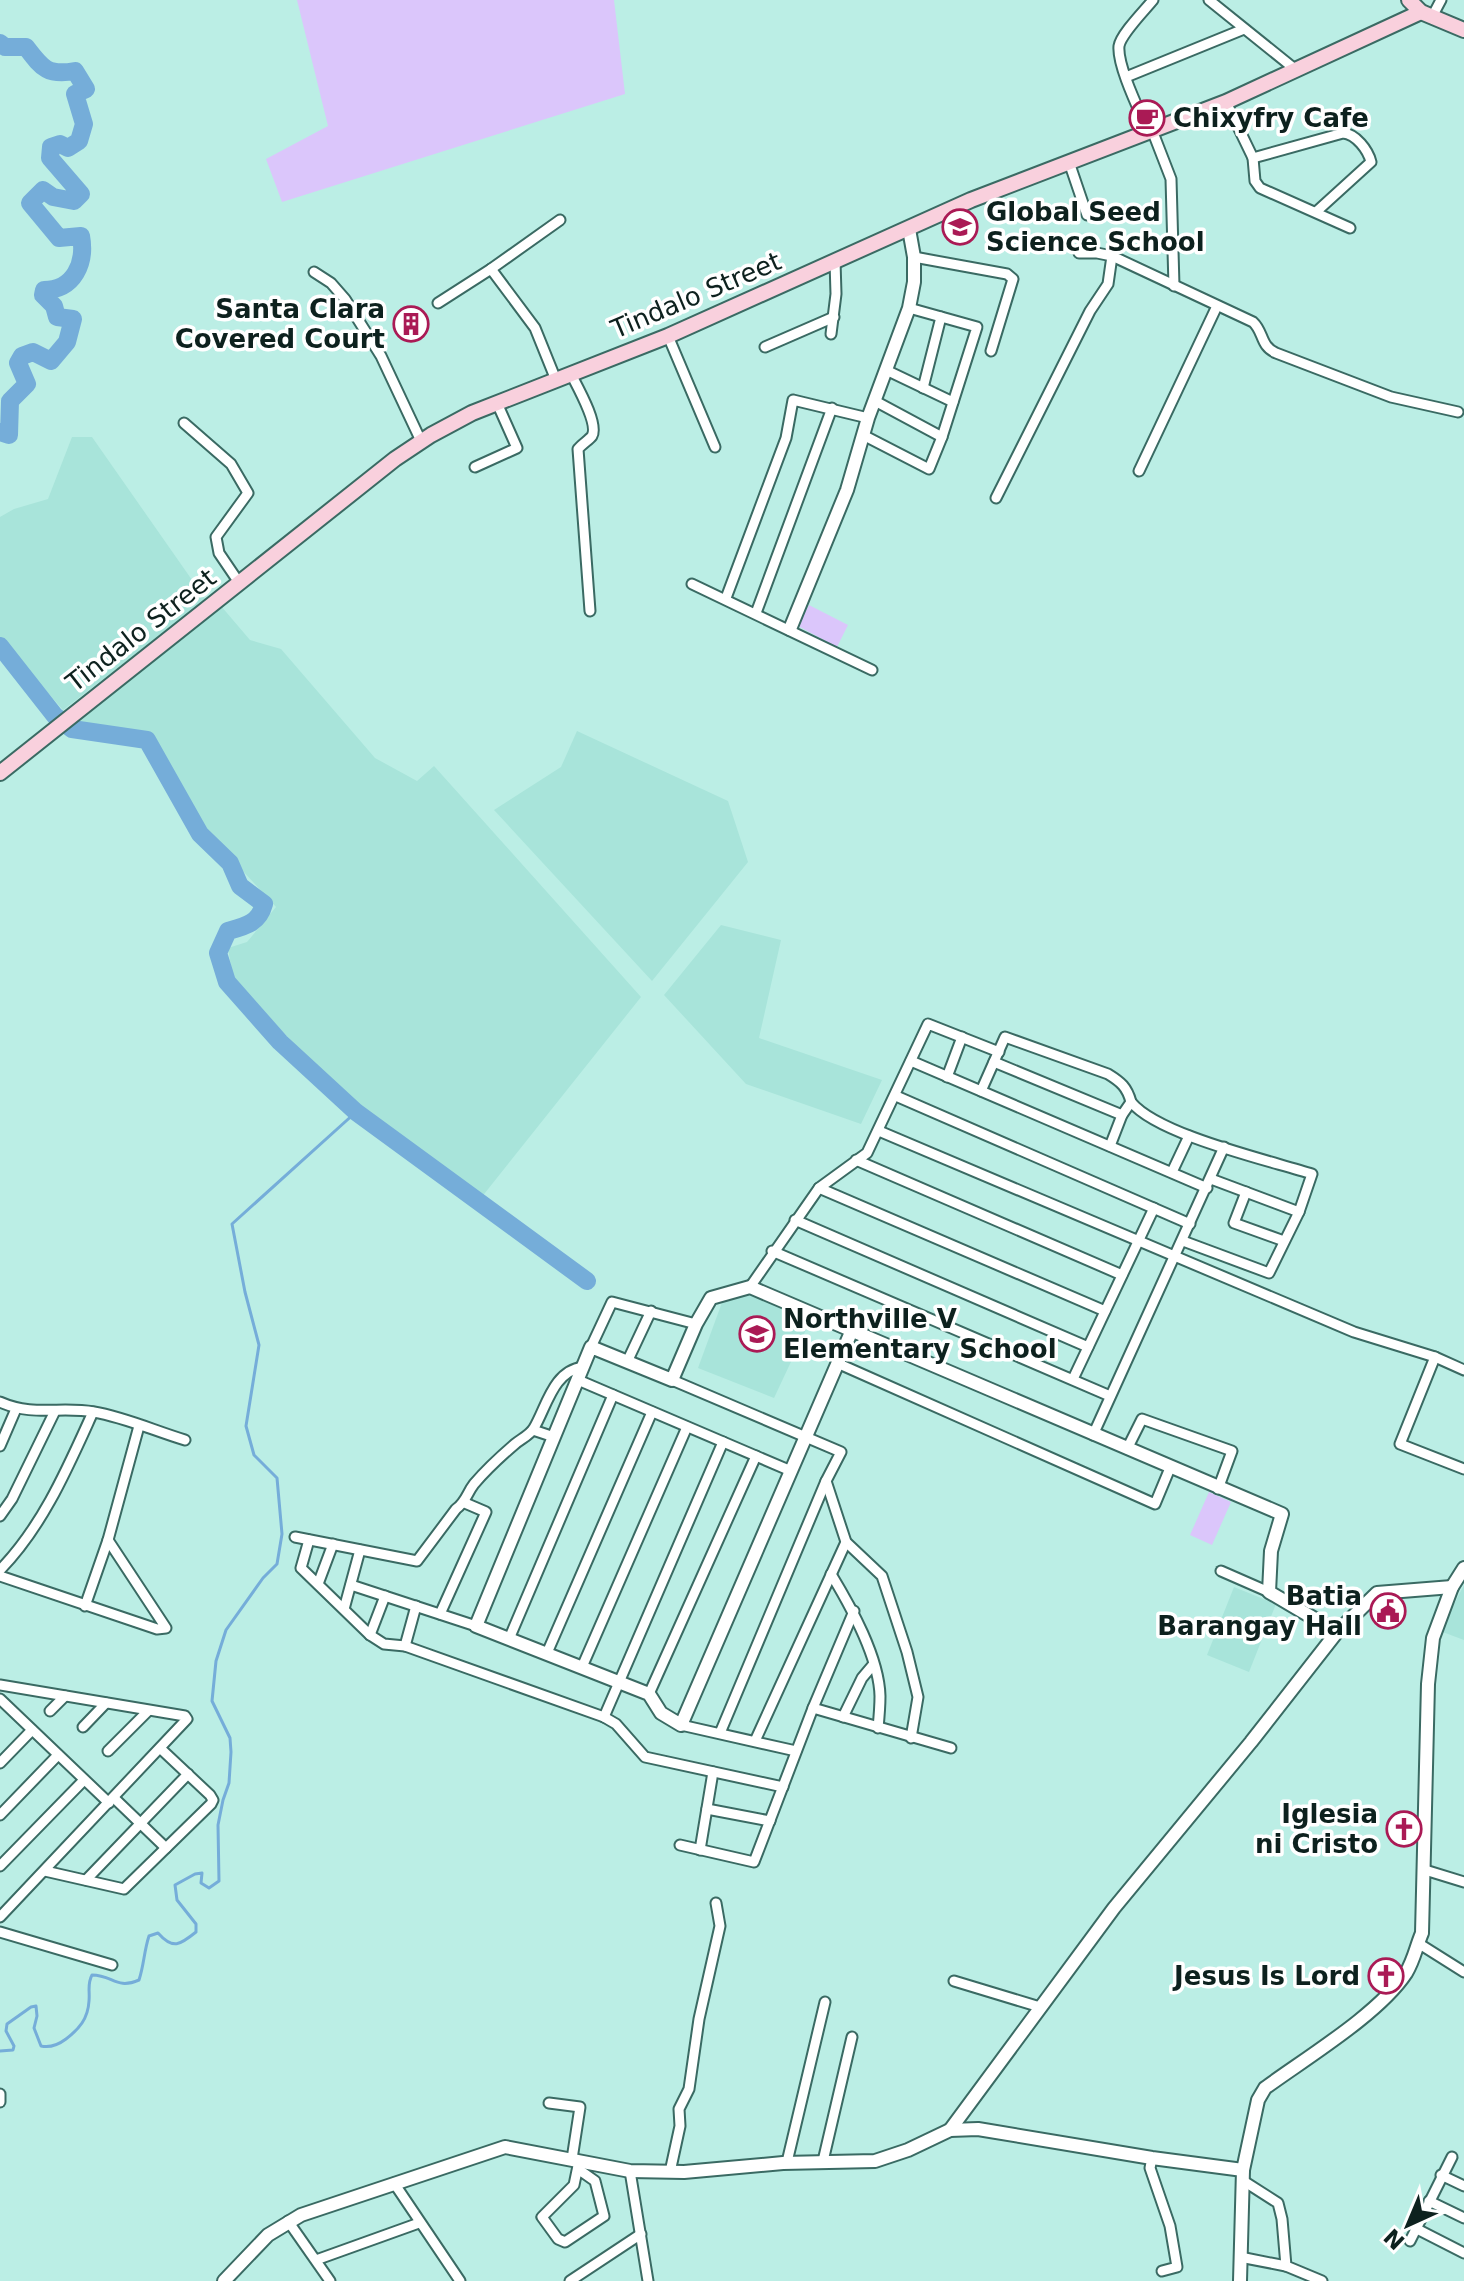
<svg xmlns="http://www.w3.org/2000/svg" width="1464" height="2281" font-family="'DejaVu Sans',sans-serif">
<rect width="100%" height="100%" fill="#bbeee5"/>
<g fill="#a8e4da">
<path d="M72 437H92L206 600 63 710 0 638V517L14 509 48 499Z"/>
<path d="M221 606 250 640 281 649 375 758 417 781 434 766 641 997 481 1198 352 1106 233 978 228 948 247 942 276 907 208 833 152 737 78 722Z"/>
<path d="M577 731 728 801 748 862 652 981 494 810 561 767Z"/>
<path d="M721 925 781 940 759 1038 882 1080 861 1124 746 1084 664 995Z"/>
<path d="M756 1293 812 1317 774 1398 698 1368 724 1297Z"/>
<path d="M1464 1585V1640L1440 1631Z"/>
<path d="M1234 1587 1276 1604 1249 1672 1207 1655Z"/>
</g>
<g fill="#dbc6fb">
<path d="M297 0H614L625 94 282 202 266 159 328 126Z"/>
<path d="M809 605 848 625 837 647 798 626Z"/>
<path d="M1209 1492 1231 1502 1212 1545 1190 1535Z"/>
</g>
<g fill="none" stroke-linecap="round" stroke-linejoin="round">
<path stroke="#75add9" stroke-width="3" d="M0 2051 13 2050 14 2046 6 2031 7 2024 31 2007 36 2006 37 2016 34 2028 41 2046C50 2048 58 2045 66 2039 79 2029 88 2019 89 2001 90 1991 87 1984 92 1975 113 1975 116 1990 139 1980 144 1965 144 1951 149 1936L158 1933C173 1950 180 1945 196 1932V1924L177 1900 175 1885 195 1874 202 1873 201 1883 209 1888 219 1881 218 1825 223 1800 229 1783 231 1752 230 1738 212 1701 216 1661 226 1630 263 1578 277 1564 282 1534 277 1478 254 1455 246 1426 259 1345 245 1292 232 1224 356 1112"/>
<g stroke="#75add9" stroke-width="18">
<path d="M0 43 5 47H26C42 68 47 76 75 71L86 89 75 94 84 124 79 141 68 148 60 144 51 147 50 158 81 194 74 201 53 197 43 190 30 203 59 238 81 236C86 263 74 290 44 290L43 295 54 306 57 317 73 319 67 342 51 361 33 352 22 356 18 363 27 384 10 401 9 435 0 432"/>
<path d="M0 646 55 716 72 729 147 740 200 834 230 863 240 886 264 904C259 923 246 926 228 931L218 953 227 982 280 1042 356 1112 587 1281"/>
</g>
<defs>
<g id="minor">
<path d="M1209 0 1296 70"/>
<path d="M1433 15 1441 0"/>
<path d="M1126 77 1244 29"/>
<path d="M1226 102 1253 158 1255 181 1260 188 1350 228"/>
<path d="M1152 130 1171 179 1174 286"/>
<path d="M1148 131C1140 112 1117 66 1119 46 1121 34 1145 10 1153 0"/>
<path d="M1253 158 1343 133C1356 134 1368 150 1371 162L1316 212"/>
<path d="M1069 162 1087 215"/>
<path d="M1079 253H1097L1112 256 1253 322C1264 332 1260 346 1276 353L1391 397 1458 412"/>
<path d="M914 257 1007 274 1013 279 991 351"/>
<path d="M491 269 560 220"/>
<path d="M314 272 331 283 345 299 381 356 421 441"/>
<path d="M438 303 491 269 535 328 556 380"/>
<path d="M831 334 836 294 835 261"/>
<path d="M668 336 715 447"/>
<path d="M765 347 834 317"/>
<path d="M886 370 953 402"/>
<path d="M571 374C577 386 599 424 592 436 589 440 582 444 578 449L590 611"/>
<path d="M923 388 941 317"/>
<path d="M875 401 942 437"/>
<path d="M184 423 231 464 248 493 216 537 219 553 240 584"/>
<path d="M863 435 929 469 942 437 977 327 909 308"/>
<path d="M475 467 517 448 497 403"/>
<path d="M1139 471 1217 306"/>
<path d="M996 498 1090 311 1108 284 1112 256"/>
<path d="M692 584 872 670"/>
<path d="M726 598 786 438 793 400 868 418"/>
<path d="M756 613 832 408"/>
<path d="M911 1061 1207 1188"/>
<path d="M994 1062 1122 1115"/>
<path d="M947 1077 962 1037"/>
<path d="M981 1091 1005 1037 1108 1074C1121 1082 1127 1087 1131 1102L1122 1115 1110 1146"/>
<path d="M896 1096 1190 1224"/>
<path d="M1131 1102C1158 1135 1268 1160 1312 1174L1299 1212 1269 1273 1183 1241"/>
<path d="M879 1131 1354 1332 1435 1357 1464 1370"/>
<path d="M856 1160 1122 1275"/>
<path d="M1172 1172 1189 1136"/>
<path d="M1211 1179 1299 1212"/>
<path d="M819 1188 1105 1311"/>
<path d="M1246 1192 1234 1223 1284 1241"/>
<path d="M795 1220 1088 1347"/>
<path d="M772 1251 1110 1396"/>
<path d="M750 1287 819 1188 867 1153 928 1024 999 1052"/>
<path d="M591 1347 612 1302 696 1324"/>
<path d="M1435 1357 1400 1444 1464 1469"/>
<path d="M627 1362 651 1311"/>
<path d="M837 1363 1155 1504 1170 1468"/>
<path d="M1073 1379 1154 1208"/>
<path d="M578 1380 791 1471"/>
<path d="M672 1380 841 1452 826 1481 846 1542 882 1576 907 1652 918 1697 911 1738"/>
<path d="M0 1402C34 1417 60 1406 94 1412 124 1417 155 1431 185 1440"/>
<path d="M533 1430 554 1437"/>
<path d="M1093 1435 1224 1147"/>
<path d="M0 1446 16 1409"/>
<path d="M1127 1449 1142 1419 1232 1451 1218 1489"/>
<path d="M0 1516 12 1499 55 1411"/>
<path d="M295 1537 417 1561 456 1509C466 1502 467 1493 474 1484 486 1470 501 1456 515 1444 521 1439 530 1435 534 1428 547 1406 553 1371 583 1367"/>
<path d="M309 1540 301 1568 370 1635 384 1644 405 1646 604 1717 616 1724 645 1757 783 1787"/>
<path d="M0 1570C43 1526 68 1467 93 1412"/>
<path d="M1221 1571 1269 1592"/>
<path d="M831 1574C851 1607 879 1657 880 1696 880 1707 879 1718 878 1728"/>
<path d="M0 1576 157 1629 166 1628 108 1540 139 1426"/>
<path d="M318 1584 333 1544"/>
<path d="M351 1585 476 1626"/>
<path d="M85 1606 108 1540"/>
<path d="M344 1609 360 1550"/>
<path d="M440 1614 486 1512 465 1503"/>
<path d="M370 1635 385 1596"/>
<path d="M509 1639 613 1395"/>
<path d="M405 1646 416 1606"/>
<path d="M547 1653 652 1412"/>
<path d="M582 1667 687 1427"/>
<path d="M0 1685 185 1716 187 1719 0 1917"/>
<path d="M649 1694 756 1456"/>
<path d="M0 1699 109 1803"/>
<path d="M813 1708 951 1748"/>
<path d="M50 1711 65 1696"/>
<path d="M604 1717 723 1442"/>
<path d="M843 1717 862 1678 873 1665"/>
<path d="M681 1725 796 1751"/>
<path d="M83 1727 106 1703"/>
<path d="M720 1733 826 1481"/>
<path d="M755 1741 846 1542"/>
<path d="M108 1751 148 1711"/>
<path d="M0 1763 32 1730"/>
<path d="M114 1798 166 1848"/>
<path d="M707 1809 770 1821"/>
<path d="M0 1815 58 1755"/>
<path d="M680 1845 754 1862 813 1708 854 1611"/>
<path d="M700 1850 713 1772"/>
<path d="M0 1866 84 1780"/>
<path d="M1425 1870 1464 1882"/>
<path d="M45 1871 124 1889 211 1804 213 1800 210 1795 161 1749"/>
<path d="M86 1880 188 1774"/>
<path d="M0 1932 112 1965"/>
<path d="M1418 1943 1464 1972"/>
<path d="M954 1981 1040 2007"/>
<path d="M0 2094V2102"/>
<path d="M549 2103 580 2107 572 2159"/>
<path d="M1152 2158 1150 2168 1170 2226 1177 2267 1162 2271"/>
<path d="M823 2161 852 2037"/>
<path d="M787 2162 825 2002"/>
<path d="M578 2169 595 2181 604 2216 565 2242 558 2239 542 2217 574 2185 579 2161"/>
<path d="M630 2171 648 2281"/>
<path d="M670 2172 680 2126 679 2109 689 2089 699 2019 720 1926 716 1903"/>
<path d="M1441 2175 1464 2186"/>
<path d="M1242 2180 1278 2203 1282 2219 1286 2266 1322 2281"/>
<path d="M394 2183 460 2281"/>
<path d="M1429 2201 1464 2218"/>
<path d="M288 2221 330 2281"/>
<path d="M1415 2228 1464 2253"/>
<path d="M1410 2241 1452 2157"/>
<path d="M1240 2257 1286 2266"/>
<path d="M316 2260 419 2223"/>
<path d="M570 2281 641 2234"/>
</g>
<g id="tertiary">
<path d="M790 629 847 490 868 418 909 308 914 282V257L909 229"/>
<path d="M852 1330 681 1725 661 1713 649 1694 476 1626 591 1347 672 1380 696 1324 711 1298 750 1287 1282 1514 1271 1551 1269 1592 1337 1632"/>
<path d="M950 2130 1114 1908 1251 1742 1337 1632 1377 1593 1452 1587"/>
<path d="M224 2281 268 2235 301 2215 505 2147 630 2171 684 2172 783 2163 875 2161 908 2150 950 2130 978 2129 1152 2158 1243 2170"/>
<path d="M1240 2281 1243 2170 1258 2100 1265 2088C1306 2058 1379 2014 1406 1973 1414 1960 1416 1947 1422 1933L1428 1684 1433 1638 1452 1587 1464 1568"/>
</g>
<g id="secondary">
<path d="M1409 0 1421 12 1464 30"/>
<path d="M0 773 395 459 431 435 472 413 668 336 971 200 1226 102 1421 12"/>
</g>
</defs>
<use href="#minor" stroke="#3a6a63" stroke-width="13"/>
<use href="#tertiary" stroke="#3a6a63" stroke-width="16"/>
<use href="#secondary" stroke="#3a6a63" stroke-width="18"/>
<use href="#minor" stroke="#fff" stroke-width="9"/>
<use href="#tertiary" stroke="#fff" stroke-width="12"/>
<use href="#secondary" stroke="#f9d0dd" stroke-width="14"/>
</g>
<defs>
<symbol id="cafe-ring" viewBox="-11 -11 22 22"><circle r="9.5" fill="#fff" stroke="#aa1a55" stroke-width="1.5"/><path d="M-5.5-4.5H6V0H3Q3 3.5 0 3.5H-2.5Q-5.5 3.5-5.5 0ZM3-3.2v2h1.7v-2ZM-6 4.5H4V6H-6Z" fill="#aa1a55"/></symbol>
<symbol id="school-ring" viewBox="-11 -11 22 22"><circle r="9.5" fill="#fff" stroke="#aa1a55" stroke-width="1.5"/><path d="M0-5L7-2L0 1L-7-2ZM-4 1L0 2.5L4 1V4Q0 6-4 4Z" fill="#aa1a55"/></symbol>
<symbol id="building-ring" viewBox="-11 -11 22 22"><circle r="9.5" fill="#fff" stroke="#aa1a55" stroke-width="1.5"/><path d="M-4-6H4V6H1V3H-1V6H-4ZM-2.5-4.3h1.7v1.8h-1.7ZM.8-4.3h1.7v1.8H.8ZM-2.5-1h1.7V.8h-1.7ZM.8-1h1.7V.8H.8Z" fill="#aa1a55"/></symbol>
<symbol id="civic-ring" viewBox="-11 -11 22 22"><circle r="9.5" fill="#fff" stroke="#aa1a55" stroke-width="1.5"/><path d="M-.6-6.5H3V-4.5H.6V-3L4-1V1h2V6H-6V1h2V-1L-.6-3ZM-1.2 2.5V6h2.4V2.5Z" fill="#aa1a55"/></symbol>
<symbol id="church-ring" viewBox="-11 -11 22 22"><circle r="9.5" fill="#fff" stroke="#aa1a55" stroke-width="1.5"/><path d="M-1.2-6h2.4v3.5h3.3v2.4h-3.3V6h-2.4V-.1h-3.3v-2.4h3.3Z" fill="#aa1a55"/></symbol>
</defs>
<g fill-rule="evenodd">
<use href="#cafe-ring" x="1127" y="98" width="40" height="40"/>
<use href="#school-ring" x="940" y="207" width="40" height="40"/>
<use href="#building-ring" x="391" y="304" width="40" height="40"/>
<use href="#school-ring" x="737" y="1314" width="40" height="40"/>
<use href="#civic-ring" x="1368" y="1591" width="40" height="40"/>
<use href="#church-ring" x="1384" y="1809" width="40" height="40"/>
<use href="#church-ring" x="1366" y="1956" width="40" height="40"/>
</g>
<g text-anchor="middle" stroke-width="7" stroke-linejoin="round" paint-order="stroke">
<g font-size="26" font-weight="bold" fill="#0d211e" stroke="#fff" text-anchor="end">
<text x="1173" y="127" text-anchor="start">Chixyfry Cafe</text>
<text x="986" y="221" text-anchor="start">Global Seed<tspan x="986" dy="30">Science School</tspan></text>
<text x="385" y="318">Santa Clara<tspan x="385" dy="30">Covered Court</tspan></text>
<text x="783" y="1328" text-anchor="start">Northville V<tspan x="783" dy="30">Elementary School</tspan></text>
<text x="1362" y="1605">Batia<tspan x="1362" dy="30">Barangay Hall</tspan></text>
<text x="1378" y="1823">Iglesia<tspan x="1378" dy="30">ni Cristo</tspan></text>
<text x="1360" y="1985">Jesus Is Lord</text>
</g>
<g font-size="26" fill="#0d211e" stroke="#fff">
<text transform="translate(696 295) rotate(-23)" y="9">Tindalo Street</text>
<text transform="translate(141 630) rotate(-38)" y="9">Tindalo Street</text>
</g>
</g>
<g transform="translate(1408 2225) rotate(224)" stroke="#ffffff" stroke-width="6" paint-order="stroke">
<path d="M0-6L14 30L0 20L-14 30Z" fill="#0d211e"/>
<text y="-12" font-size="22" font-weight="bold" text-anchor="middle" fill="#0d211e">N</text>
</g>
</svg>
